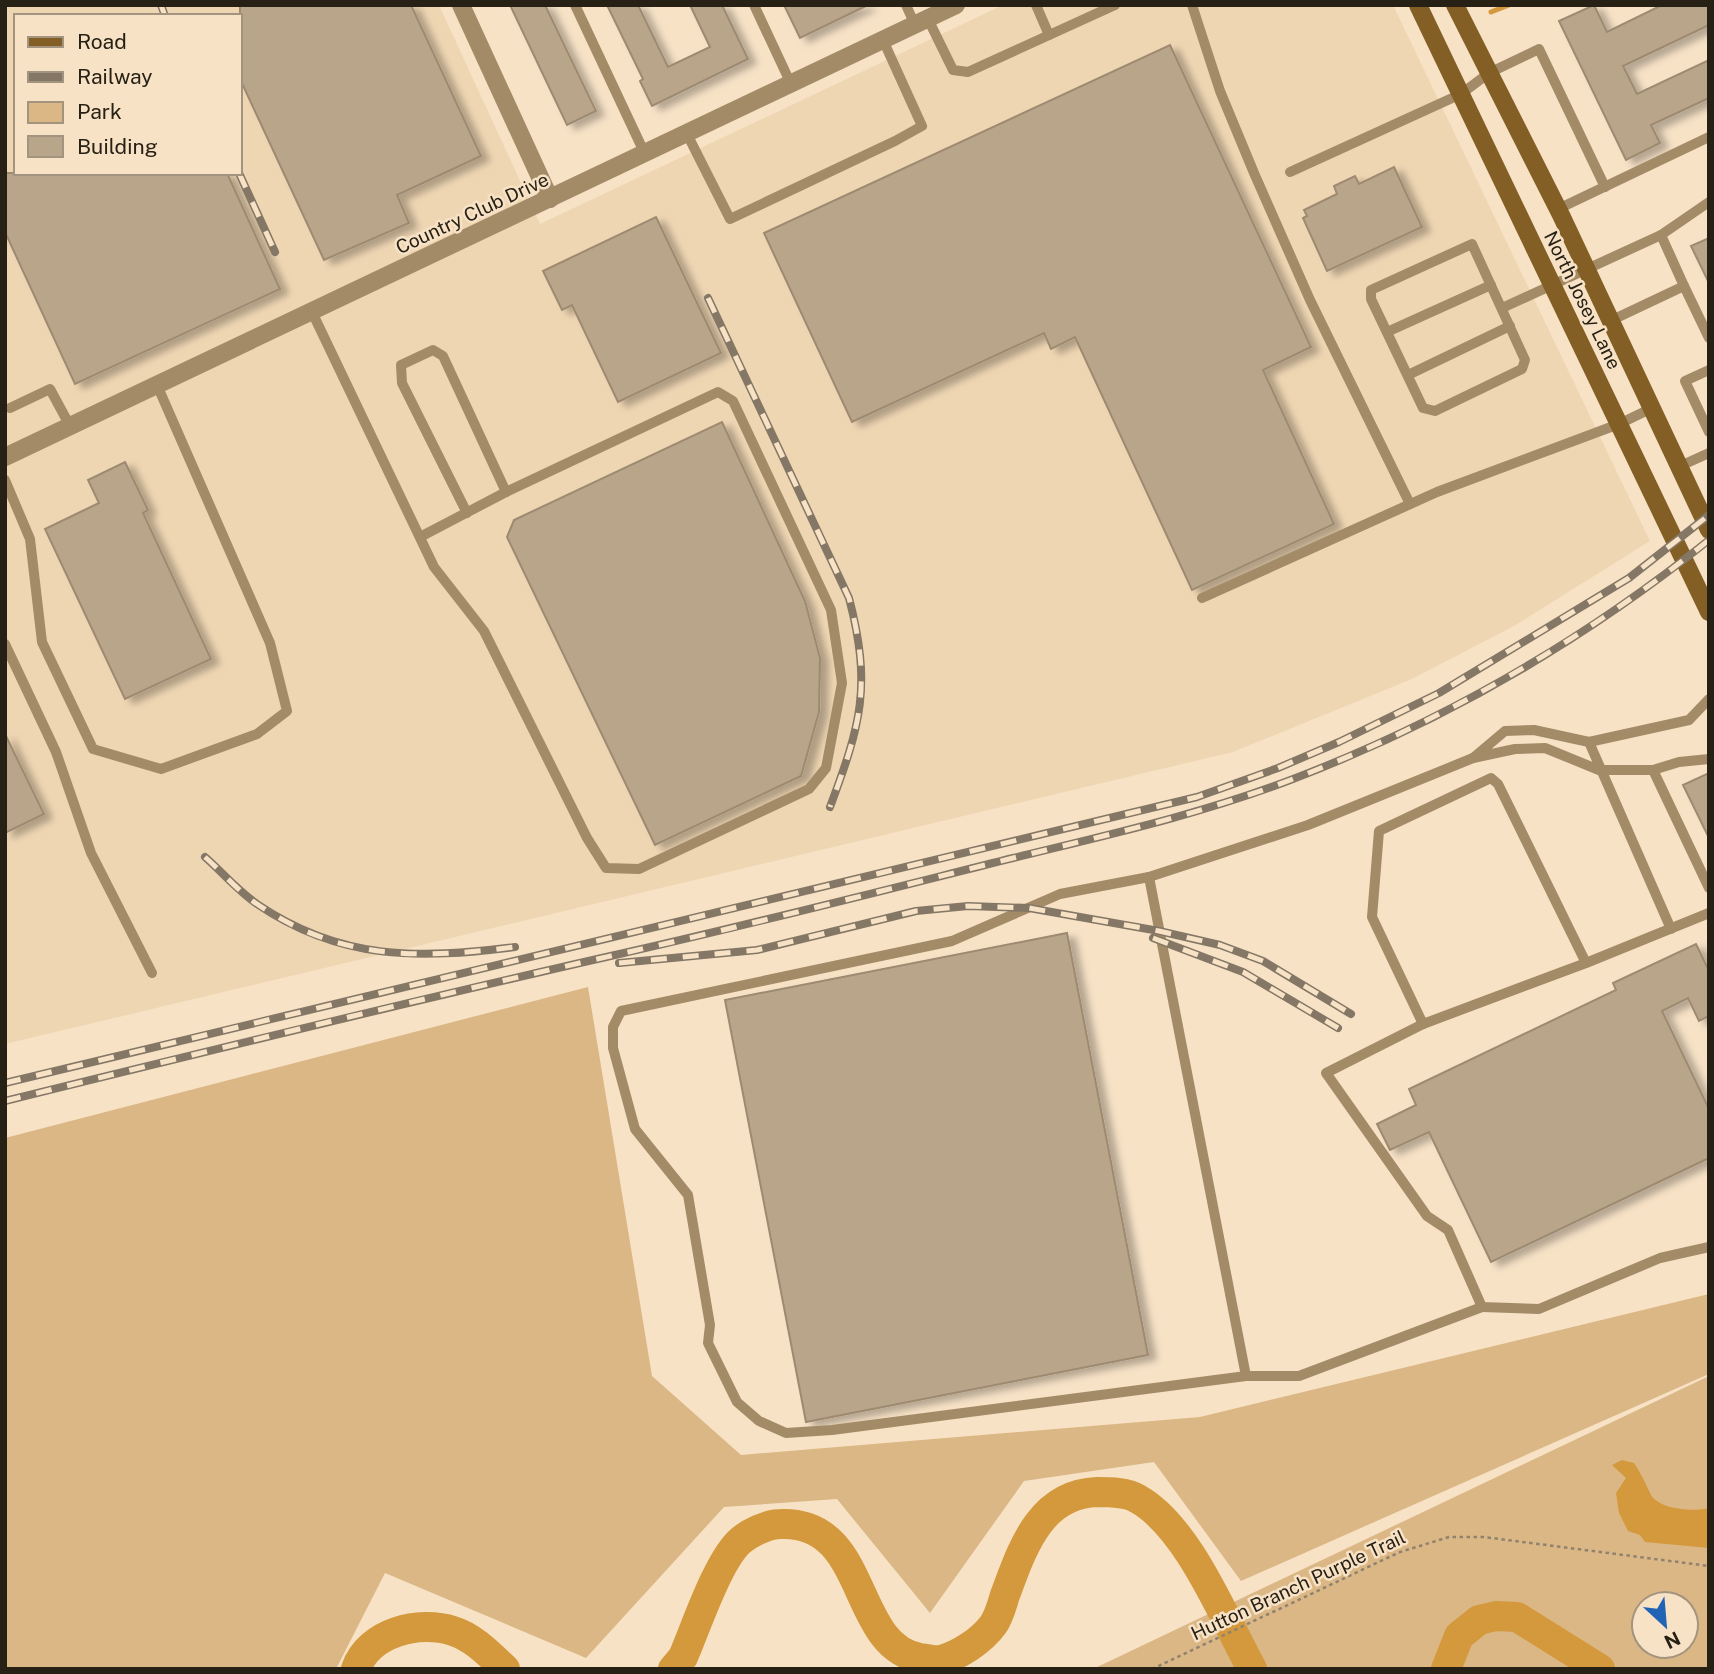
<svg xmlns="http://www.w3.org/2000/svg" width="1714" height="1674" font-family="'Public Sans',sans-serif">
<defs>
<filter id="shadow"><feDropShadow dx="8" dy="4.5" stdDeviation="3.5" flood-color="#0004"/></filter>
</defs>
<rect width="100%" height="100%" fill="#f7e2c6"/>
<path fill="#efd6b3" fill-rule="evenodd" d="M5 5H439L540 224 1003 5H1393L1650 541 1514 626 1412 679 1233 752 5 1044ZM16 16H240V173H16Z"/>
<g fill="#dbb785" fill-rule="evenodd">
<path d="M588 987 652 1376 741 1455 1200 1417 1709 1294V1374L1241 1581 1154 1462 1024 1481 930 1613 837 1499 724 1507 586 1658 385 1573 336 1669H5V1138Z"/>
<path d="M1709 1376V1669H1093ZM1644 1604H1686V1646H1644Z"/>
</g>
<path fill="#d3993c" d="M1622 1460 1634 1463C1641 1473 1645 1483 1650 1493 1657 1510 1695 1512 1709 1508V1548L1645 1542 1640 1535 1628 1531 1619 1513 1616 1493 1626 1478 1612 1465Z"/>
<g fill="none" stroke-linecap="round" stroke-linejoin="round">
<path stroke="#d3993c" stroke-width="5" d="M1491 12 1509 5"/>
<g stroke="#d3993c" stroke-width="30">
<path d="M356 1669C369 1632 419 1620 453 1631 473 1637 490 1655 505 1669"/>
<path d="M673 1669 683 1657C696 1627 716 1566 738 1543 748 1533 768 1524 781 1524 870 1521 850 1646 920 1658 927 1659 935 1661 941 1660 960 1655 982 1640 993 1625 999 1617 1002 1605 1005 1595 1022 1550 1039 1494 1097 1492 1110 1492 1127 1492 1138 1499 1188 1527 1224 1618 1252 1669"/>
<path d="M1446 1669 1459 1636 1479 1620 1496 1616 1517 1617 1600 1669"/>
</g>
</g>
<g fill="#b9a58a" stroke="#9d8a70" stroke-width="2" filter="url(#shadow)">
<path d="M240 5H411L481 156 397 195 409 223 324 260 240 79Z"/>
<path d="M510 5H545L596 111 567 125Z"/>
<path d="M607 5H638L668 67 710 47 690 5H722L748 59 652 106 640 81 643 79Z"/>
<path d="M784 5H868L800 38Z"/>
<path d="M1594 5 1607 32 1662 5H1709V25L1623 66 1637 94 1709 60V98L1651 125 1660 143 1626 160 1559 21Z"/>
<path d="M1170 45 1311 347 1263 370 1334 524 1192 590 1075 337 1051 349 1044 333 852 422 764 233Z"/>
<path d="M1394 167 1422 227 1327 271 1303 218 1307 216 1304 210 1337 194 1334 186 1355 176 1359 184Z"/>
<path d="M5 173H227L280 289 75 384 5 232Z"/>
<path d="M656 217 721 353 618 402 572 305 562 310 543 271Z"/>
<path d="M1709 238V283L1691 246Z"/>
<path d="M722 422 805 601 820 658 819 712 801 776 655 845 507 537 514 520Z"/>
<path d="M125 462 148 510 143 513 211 659 125 699 45 529 99 503 88 480Z"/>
<path d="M5 734 44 814 5 833Z"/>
<path d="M1709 773V838L1683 785Z"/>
<path d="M1067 933 1148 1355 806 1422 725 1000Z"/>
<path d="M1696 944 1709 971V1016L1699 1021 1688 998 1662 1011 1709 1109V1158L1491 1262 1429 1132 1390 1150 1377 1124 1416 1105 1409 1089 1616 990 1613 983Z"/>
</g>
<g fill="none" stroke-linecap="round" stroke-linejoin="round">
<path stroke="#90826e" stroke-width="2.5" stroke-dasharray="3.5 3.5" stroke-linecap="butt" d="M1152 1669 1400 1552 1449 1537H1484L1709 1566"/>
<g stroke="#a48b68" stroke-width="10">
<path d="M575 5 645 154"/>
<path d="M754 5 791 84"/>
<path d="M906 5 915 25"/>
<path d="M1036 5 1049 35"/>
<path d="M1192 5 1220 91 1254 173 1310 300 1410 504"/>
<path d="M928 19 953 70 968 72 1115 5"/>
<path d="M687 134 730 219 895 141 922 126 883 40"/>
<path d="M1290 172 1461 94 1489 73 1539 49 1605 187"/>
<path d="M1558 209 1709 137"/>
<path d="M1661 235 1684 286"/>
<path d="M1472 244 1525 360 1522 369 1435 411 1423 408 1371 299V290Z"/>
<path d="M1502 308 1661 235 1709 202"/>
<path d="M312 312 434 567 484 631 587 838 606 868 639 869 809 789 826 768 842 683 831 610 733 401 718 392 506 492"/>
<path d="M1610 321 1684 286 1709 338"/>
<path d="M1387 332 1491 285"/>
<path d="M1709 370 1685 381 1709 432"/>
<path d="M1408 375 1510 326"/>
<path d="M10 408 50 389 70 426"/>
<path d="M1678 467 1709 453"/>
<path d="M5 480 30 539 42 642 93 749 161 769 257 734 287 711 270 643 157 385"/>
<path d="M420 537 506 492 443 356 433 350 401 365 402 383 467 513"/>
<path d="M1202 598 1437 492 1619 424 1650 409"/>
<path d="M5 644 56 752 91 853 152 973"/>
<path d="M1709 699 1689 720 1589 742 1534 730 1505 731 1473 758 1515 749 1545 748 1599 770H1653L1679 762 1709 759"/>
<path d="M1589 742 1671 929"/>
<path d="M1473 758 1308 825 1149 877 1246 1376H1299L1482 1307"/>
<path d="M1653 770 1709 888"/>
<path d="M1149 877 1060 894 952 941 621 1011 613 1027V1048L635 1129 688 1195 710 1325 708 1343 737 1402 759 1421 786 1433 832 1430 1246 1376"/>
<path d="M1586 963 1423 1024 1372 917 1379 831 1491 778 1498 784 1586 963 1709 913"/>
<path d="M1423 1024 1326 1073 1427 1216 1448 1230 1482 1307 1539 1309 1660 1258 1709 1247"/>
</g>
<g stroke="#a48b68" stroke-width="18">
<path d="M461 5 550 199"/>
<path d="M5 457 956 5"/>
</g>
<g stroke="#835f26" stroke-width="18">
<path d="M1418 5 1709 612"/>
<path d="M1455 5 1561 215 1709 530"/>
</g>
<defs>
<g id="rail">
<path d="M161 5 165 16"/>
<path d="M239 173 275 252"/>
<path d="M708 298 849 598C872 686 861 724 830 807"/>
<path d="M205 857C222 872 238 891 257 904 341 961 419 959 515 947"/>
<path d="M1153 938 1243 972 1338 1028"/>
<path d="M619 963 757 950 916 911 968 906 1029 908 1159 931 1220 945 1263 961 1351 1014"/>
<path d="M5 1083 1197 797 1278 768 1339 742 1439 693 1629 578 1709 515"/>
<path d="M5 1101C208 1051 411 1001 615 955 749 925 881 891 1013 858 1107 835 1202 814 1293 779 1442 722 1584 640 1709 540"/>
</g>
</defs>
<use href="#rail" stroke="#857765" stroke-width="8"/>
<use href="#rail" stroke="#f7e2c6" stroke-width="5" stroke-dasharray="16" stroke-linecap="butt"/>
</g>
<g text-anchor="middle" stroke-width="5" stroke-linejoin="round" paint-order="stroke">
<g font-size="19" fill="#272015" stroke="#f7e2c6">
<text transform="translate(472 213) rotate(-25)" y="7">Country Club Drive</text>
<text transform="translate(1583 300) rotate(64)" y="7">North Josey Lane</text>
<text transform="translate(1298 1585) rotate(-25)" y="7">Hutton Branch Purple Trail</text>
</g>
</g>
<rect width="1714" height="1674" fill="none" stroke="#272015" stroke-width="14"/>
<rect x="14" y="14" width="228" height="161" fill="#f7e2c6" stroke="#a4947f" stroke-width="2"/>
<rect x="28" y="37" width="35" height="10" fill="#835f26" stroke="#a4947f" stroke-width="2"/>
<text x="77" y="49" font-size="21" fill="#272015">Road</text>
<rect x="28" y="72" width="35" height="10" fill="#857765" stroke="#a4947f" stroke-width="2"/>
<text x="77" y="84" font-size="21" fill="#272015">Railway</text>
<rect x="28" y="102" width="35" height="21" fill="#dbb785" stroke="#a4947f" stroke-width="2"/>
<text x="77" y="119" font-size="21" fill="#272015">Park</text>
<rect x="28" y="136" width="35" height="21" fill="#b9a58a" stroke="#a4947f" stroke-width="2"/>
<text x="77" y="154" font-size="21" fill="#272015">Building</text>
<g transform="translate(1665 1625) rotate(154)"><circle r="33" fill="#f7e2c6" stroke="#a4947f" stroke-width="2"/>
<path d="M0-5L12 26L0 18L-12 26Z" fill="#2163b4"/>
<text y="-10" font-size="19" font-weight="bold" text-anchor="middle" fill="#272015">N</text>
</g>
</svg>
